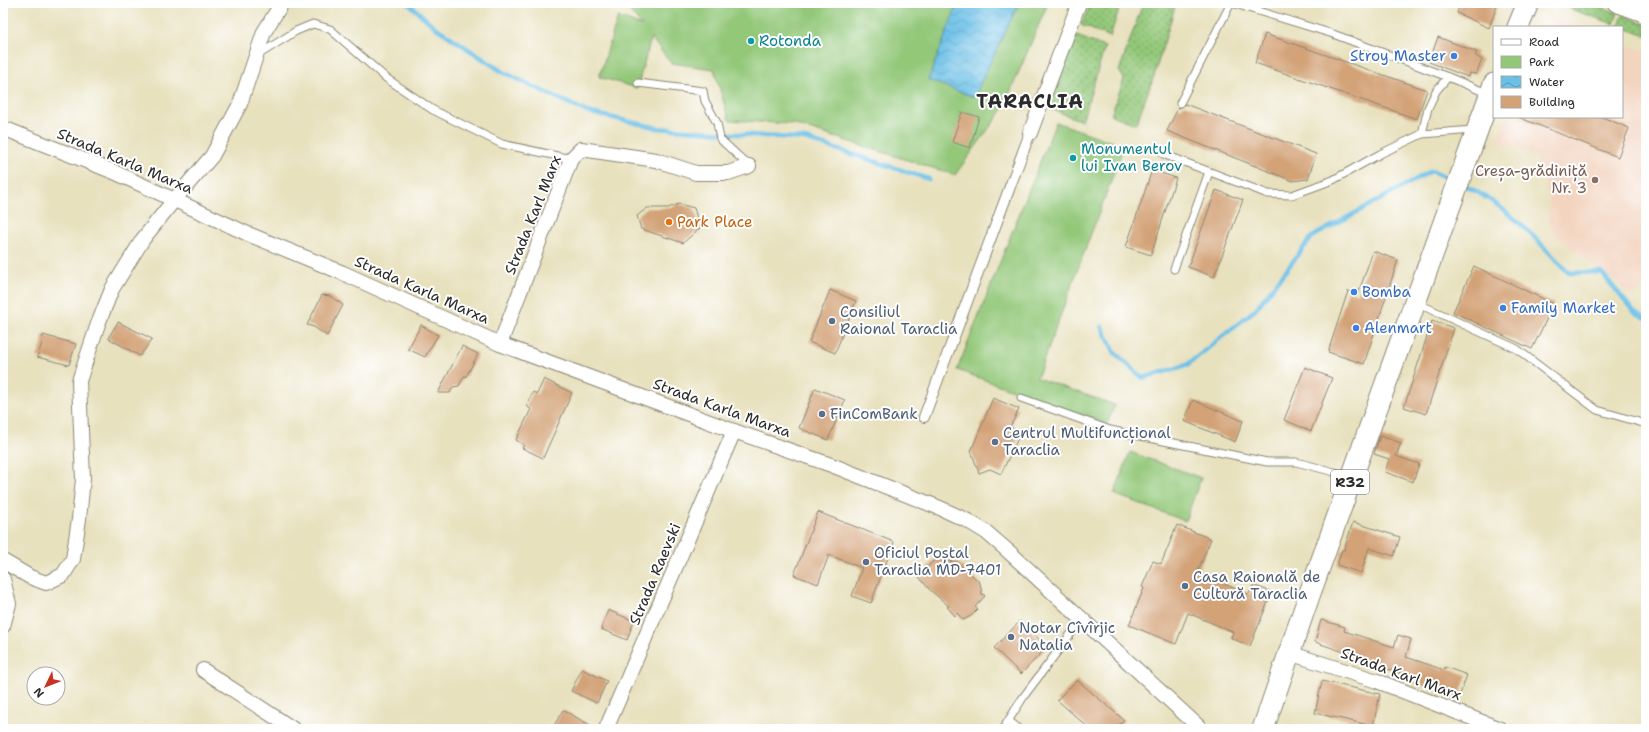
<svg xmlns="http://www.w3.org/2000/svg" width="1649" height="732" font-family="'Shantell Sans',sans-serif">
<defs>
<pattern id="grass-dots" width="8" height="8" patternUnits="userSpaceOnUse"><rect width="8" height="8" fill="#93c879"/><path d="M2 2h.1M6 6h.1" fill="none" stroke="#78a363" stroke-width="1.8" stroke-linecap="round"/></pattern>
<pattern id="water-waves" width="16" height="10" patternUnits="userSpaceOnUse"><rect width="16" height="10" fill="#6bc0e8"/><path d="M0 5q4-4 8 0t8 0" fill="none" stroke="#589cbc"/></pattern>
</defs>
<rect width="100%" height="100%" fill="#fff"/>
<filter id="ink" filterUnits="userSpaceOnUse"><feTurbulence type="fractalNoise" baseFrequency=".025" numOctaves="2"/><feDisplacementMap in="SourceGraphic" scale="8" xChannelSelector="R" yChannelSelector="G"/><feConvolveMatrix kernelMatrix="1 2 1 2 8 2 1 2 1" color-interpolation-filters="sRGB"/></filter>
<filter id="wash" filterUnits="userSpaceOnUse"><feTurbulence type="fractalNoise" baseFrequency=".012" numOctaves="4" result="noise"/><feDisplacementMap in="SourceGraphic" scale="16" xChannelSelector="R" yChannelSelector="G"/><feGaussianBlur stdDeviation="0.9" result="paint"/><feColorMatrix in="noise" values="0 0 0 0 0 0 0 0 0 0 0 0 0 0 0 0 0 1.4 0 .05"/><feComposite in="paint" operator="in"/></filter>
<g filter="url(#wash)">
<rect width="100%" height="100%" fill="#e8e1be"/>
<g fill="#f3d4bf">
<path d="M1548 14 1581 27H1543Z"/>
<path d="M1622 43 1646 52V284L1632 296 1615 281 1571 248 1552 231 1549 224 1548 216 1550 203 1537 157 1497 141 1506 117H1622Z"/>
</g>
<g fill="url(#grass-dots)" stroke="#5f7a52">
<path d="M1091 3H1121L1110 37 1081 25Z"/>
<path d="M1143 3H1176L1154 76 1136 124 1111 115 1124 79 1119 71Z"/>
<path d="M1572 3H1589L1618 13 1614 24 1570 9Z"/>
<path d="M1623 15 1646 24V36L1619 26Z"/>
<path d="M1077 36 1105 47 1082 121 1045 107Z"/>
</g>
<g fill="#93c879" stroke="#5f7a52">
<path d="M623 3H1048L1003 109 955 175 793 124 729 120 714 69 671 63 651 38 637 88 599 77 618 17 642 26Z"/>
<path d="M1056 122 1124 146 1037 378 1115 405 1107 424 957 370Z"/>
<path d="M1130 452 1201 478 1185 521 1114 494Z"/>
</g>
<path fill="url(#water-waves)" stroke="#4b768a" d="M958 3H1019L974 97 928 80Z"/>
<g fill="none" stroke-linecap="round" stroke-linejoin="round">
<g stroke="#6bc0e8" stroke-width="4.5">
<path d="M408 3 435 27 503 72 587 112 658 128 805 139 929 179"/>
<path d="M1463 185C1504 202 1539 242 1569 273L1601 272 1634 312 1646 318"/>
<path d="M1102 327 1115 353 1143 378 1187 365 1255 310 1312 237 1431 171 1453 180"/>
</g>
</g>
<g id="blocks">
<g fill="#d3a277">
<path d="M1460 3H1498L1489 28 1457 13Z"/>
<path d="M1265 34 1427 90 1417 119 1255 63Z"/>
<path d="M1438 37 1477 52 1475 55 1482 60 1476 74 1469 73 1468 77 1429 62Z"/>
<path d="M1185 104 1316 154 1308 179 1293 181 1167 131 1178 108 1182 107Z"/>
<path d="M962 112 979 117 970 148 952 142Z"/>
<path d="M1518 117H1602L1629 128 1618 157Z"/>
<path d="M1152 170 1176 178 1151 255 1126 247Z"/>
<path d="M1216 190 1243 200 1214 277 1188 267Z"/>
<path d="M679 204 694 208 700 228 683 243 641 229 637 216 647 208H668Z"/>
<path d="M1373 251 1398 260 1364 364 1328 352 1348 291 1358 294Z"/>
<path d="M1474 266 1554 304 1532 349 1453 312Z"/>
<path d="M830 290 856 301 835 353 809 342Z"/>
<path d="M322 295 330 296 343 305 327 336 314 327 307 325Z"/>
<path d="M1432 321 1454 328 1426 414 1404 407Z"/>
<path d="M118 322 152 339 140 356 108 338Z"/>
<path d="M421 325 438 335 425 357 408 349Z"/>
<path d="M43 335 76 344 69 365 37 357 42 344Z"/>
<path d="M462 346 478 354 466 377 464 376 459 386 453 387 450 393H438Z"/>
<path d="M1305 367 1332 378 1311 431 1284 420Z"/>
<path d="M544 379 572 393 543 458 522 448 524 445 516 440 531 409 526 406 533 392 537 394Z"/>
<path d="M815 388 845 400 828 440 799 428Z"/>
<path d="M993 398 1019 409 1010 427 1021 432 1001 474 990 469 979 473 971 451Z"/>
<path d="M1193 400 1243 421 1235 442 1184 421Z"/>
<path d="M1380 436 1401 443 1396 456 1419 464 1413 482 1385 472 1389 459 1374 454Z"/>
<path d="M818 512 894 542 871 603 852 596 862 568 829 555 818 584 794 575Z"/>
<path d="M1353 522 1400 537 1394 556 1369 548 1361 573 1337 565 1342 550H1344Z"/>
<path d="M1177 525 1211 539 1197 573 1249 594 1253 585 1272 592 1250 646 1231 638 1233 632 1188 613 1176 644 1129 625 1144 588 1142 587 1153 561 1161 564Z"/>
<path d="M942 557 945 561 957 562 973 576 980 583 982 594 985 596 975 607 978 609 971 616 963 620 957 613 955 616 947 607 949 606 930 590 919 577 933 561Z"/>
<path d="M608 610 634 621 627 640 601 629Z"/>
<path d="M1321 620 1345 627 1344 631 1394 647 1398 635 1411 639 1406 657 1444 670 1445 667 1467 675 1459 697 1409 679 1410 676 1388 669 1343 654 1344 652 1315 642Z"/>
<path d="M1020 621 1047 647 1021 674 994 648Z"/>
<path d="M582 669 607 681 597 703 571 691Z"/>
<path d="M1077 680 1124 720 1115 729H1090L1057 700Z"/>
<path d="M1322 681 1380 694 1373 726 1315 713Z"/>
<path d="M563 710 597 729H552Z"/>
</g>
</g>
</g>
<g filter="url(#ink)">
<use href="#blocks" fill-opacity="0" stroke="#8a8674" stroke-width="1"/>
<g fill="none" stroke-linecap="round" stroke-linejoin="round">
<defs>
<g id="service">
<path d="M1232 3 1333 34 1448 77 1436 91 1428 108 1422 134"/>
<path d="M258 55 296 31 313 24 330 29 386 78 433 110 502 144 571 159"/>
<path d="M1448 77 1489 94"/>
<path d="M638 83 703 91 705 101 717 123 720 139 749 166"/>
<path d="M1180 103 1231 3"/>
<path d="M1163 154 1268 194 1292 195 1333 180 1380 154 1422 134 1474 130"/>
<path d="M1174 269 1209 172"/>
<path d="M1417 303 1517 349 1597 410 1646 424"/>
<path d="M1021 398 1110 430 1267 462H1296L1350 476"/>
<path d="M1009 721 1019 729"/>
<path d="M1003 729 1024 696 1082 619"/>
</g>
<path id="pedestrian" d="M924 417 1030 133"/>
<g id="minor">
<path d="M3 128 114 172 248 234 343 273 500 344 734 431 834 466 940 508 968 521 986 532 1008 551 1201 729"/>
<path d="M1030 133 1079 3"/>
<path d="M500 344 571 159 581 149 656 160 696 173H728L749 166"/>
<path d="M3 561 30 577 46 583 63 575 73 559 79 519 83 479 79 381 98 324 112 289 143 239 174 200 212 156 240 104 264 32 282 3"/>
<path d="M3 579 9 604 3 626"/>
<path d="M1289 653 1377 681 1500 729"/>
<path d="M203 670 293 729"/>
<path d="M606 729 734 431"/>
</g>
<path id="tertiary" d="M1616 3 1646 14"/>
<g id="primary">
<path d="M1518 27 1528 3"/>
<path d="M1263 729 1310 593 1494 84"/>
</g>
</defs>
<use href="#service" stroke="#8a8674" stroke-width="9"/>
<use href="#pedestrian" stroke="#8a8674" stroke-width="12"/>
<use href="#minor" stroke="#8a8674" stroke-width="16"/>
<use href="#tertiary" stroke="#8a8674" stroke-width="19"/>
<use href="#primary" stroke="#8a8674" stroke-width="23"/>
<use href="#service" stroke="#fff" stroke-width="7"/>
<use href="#pedestrian" stroke="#fff" stroke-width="10"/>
<use href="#minor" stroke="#fff" stroke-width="14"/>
<use href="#tertiary" stroke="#fff" stroke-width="17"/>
<use href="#primary" stroke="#fff" stroke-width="21"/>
</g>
</g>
<g fill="#0f9aa8" stroke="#fff" stroke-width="1.5">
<circle cx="751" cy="41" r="4"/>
<circle cx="1073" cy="158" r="4"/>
</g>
<g fill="#3f7fe0" stroke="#fff" stroke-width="1.5">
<circle cx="1454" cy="56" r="4"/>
<circle cx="1354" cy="292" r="4"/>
<circle cx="1503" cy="308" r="4"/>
<circle cx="1356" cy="328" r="4"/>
</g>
<circle fill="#8d6e63" stroke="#fff" stroke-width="1.5" cx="1595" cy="180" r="4"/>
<circle fill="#e8710a" stroke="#fff" stroke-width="1.5" cx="669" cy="222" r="4"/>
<g fill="#5c6f8a" stroke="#fff" stroke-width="1.5">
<circle cx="832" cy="321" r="4"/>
<circle cx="822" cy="414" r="4"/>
<circle cx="995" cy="442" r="4"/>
<circle cx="866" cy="562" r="4"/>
<circle cx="1185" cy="586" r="4"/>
<circle cx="1011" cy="637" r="4"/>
</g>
<g text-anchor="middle" stroke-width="4" stroke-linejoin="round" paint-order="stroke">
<rect fill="#fff" stroke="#6b6b6b" stroke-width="1" x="1331" y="470" width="38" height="24" rx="3"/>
<g font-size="14" font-weight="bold" fill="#2b2b2b">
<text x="1350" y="487">R32</text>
</g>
<g font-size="15" fill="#0d838f" stroke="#fff" text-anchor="start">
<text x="759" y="46">Rotonda</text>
<text x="1081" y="154">Monumentul<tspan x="1081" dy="17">lui Ivan Berov</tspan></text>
</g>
<g font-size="15" fill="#366cbe" stroke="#fff" text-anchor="start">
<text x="1446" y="61" text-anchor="end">Stroy Master</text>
<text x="1362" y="297">Bomba</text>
<text x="1511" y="313">Family Market</text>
<text x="1364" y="333">Alenmart</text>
</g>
<g font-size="15" fill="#2b2b2b" stroke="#fff">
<text transform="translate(125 161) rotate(23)" y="5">Strada Karla Marxa</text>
<text transform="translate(533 215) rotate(-68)" y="5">Strada Karl Marx</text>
<text transform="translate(422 290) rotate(24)" y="5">Strada Karla Marxa</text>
<text transform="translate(722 408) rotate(20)" y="5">Strada Karla Marxa</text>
<text transform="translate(655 574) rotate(-67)" y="5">Strada Raevski</text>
<text transform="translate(1401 674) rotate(20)" y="5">Strada Karl Marx</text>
</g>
<g font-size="15" fill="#785e54" stroke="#fff" text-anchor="end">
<text x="1587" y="176">Creșa-grădiniță<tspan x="1587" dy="17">Nr. 3</tspan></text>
</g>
<g font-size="15" fill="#c56008" stroke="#fff" text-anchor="start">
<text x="677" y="227">Park Place</text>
</g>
<g font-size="15" fill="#4e5e75" stroke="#fff" text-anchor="start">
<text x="840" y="317">Consiliul<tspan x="840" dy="17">Raional Taraclia</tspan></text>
<text x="830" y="419">FinComBank</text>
<text x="1003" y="438">Centrul Multifuncțional<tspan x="1003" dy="17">Taraclia</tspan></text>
<text x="874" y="558">Oficiul Poștal<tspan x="874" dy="17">Taraclia MD-7401</tspan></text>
<text x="1193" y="582">Casa Raională de<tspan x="1193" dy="17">Cultură Taraclia</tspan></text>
<text x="1019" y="633">Notar Cîvîrjic<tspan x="1019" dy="17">Natalia</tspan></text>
</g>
<g font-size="19" font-weight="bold" letter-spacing="1" fill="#2b2b2b" stroke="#fff">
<text x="1030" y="108">TARACLIA</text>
</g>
</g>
<rect width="1649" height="732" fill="none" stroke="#fff" stroke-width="16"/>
<rect x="1493" y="26" width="130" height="92" fill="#ffffff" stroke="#aaaaaa"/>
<rect x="1501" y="39" width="20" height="6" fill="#ffffff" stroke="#aaaaaa"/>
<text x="1529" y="46" font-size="12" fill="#2b2b2b">Road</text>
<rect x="1501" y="56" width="20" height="12" fill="#93c879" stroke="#aaaaaa"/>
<text x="1529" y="66" font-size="12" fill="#2b2b2b">Park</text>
<rect x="1501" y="76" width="20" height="12" fill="url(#water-waves)" stroke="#aaaaaa"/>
<text x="1529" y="86" font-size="12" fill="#2b2b2b">Water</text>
<rect x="1501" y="96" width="20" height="12" fill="#d3a277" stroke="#aaaaaa"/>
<text x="1529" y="106" font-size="12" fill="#2b2b2b">Building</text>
<g transform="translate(46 686) rotate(227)"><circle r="19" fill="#ffffff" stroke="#aaaaaa"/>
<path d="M0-3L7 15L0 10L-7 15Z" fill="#c8321e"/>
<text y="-6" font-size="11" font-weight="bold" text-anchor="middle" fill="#2b2b2b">N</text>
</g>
</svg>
